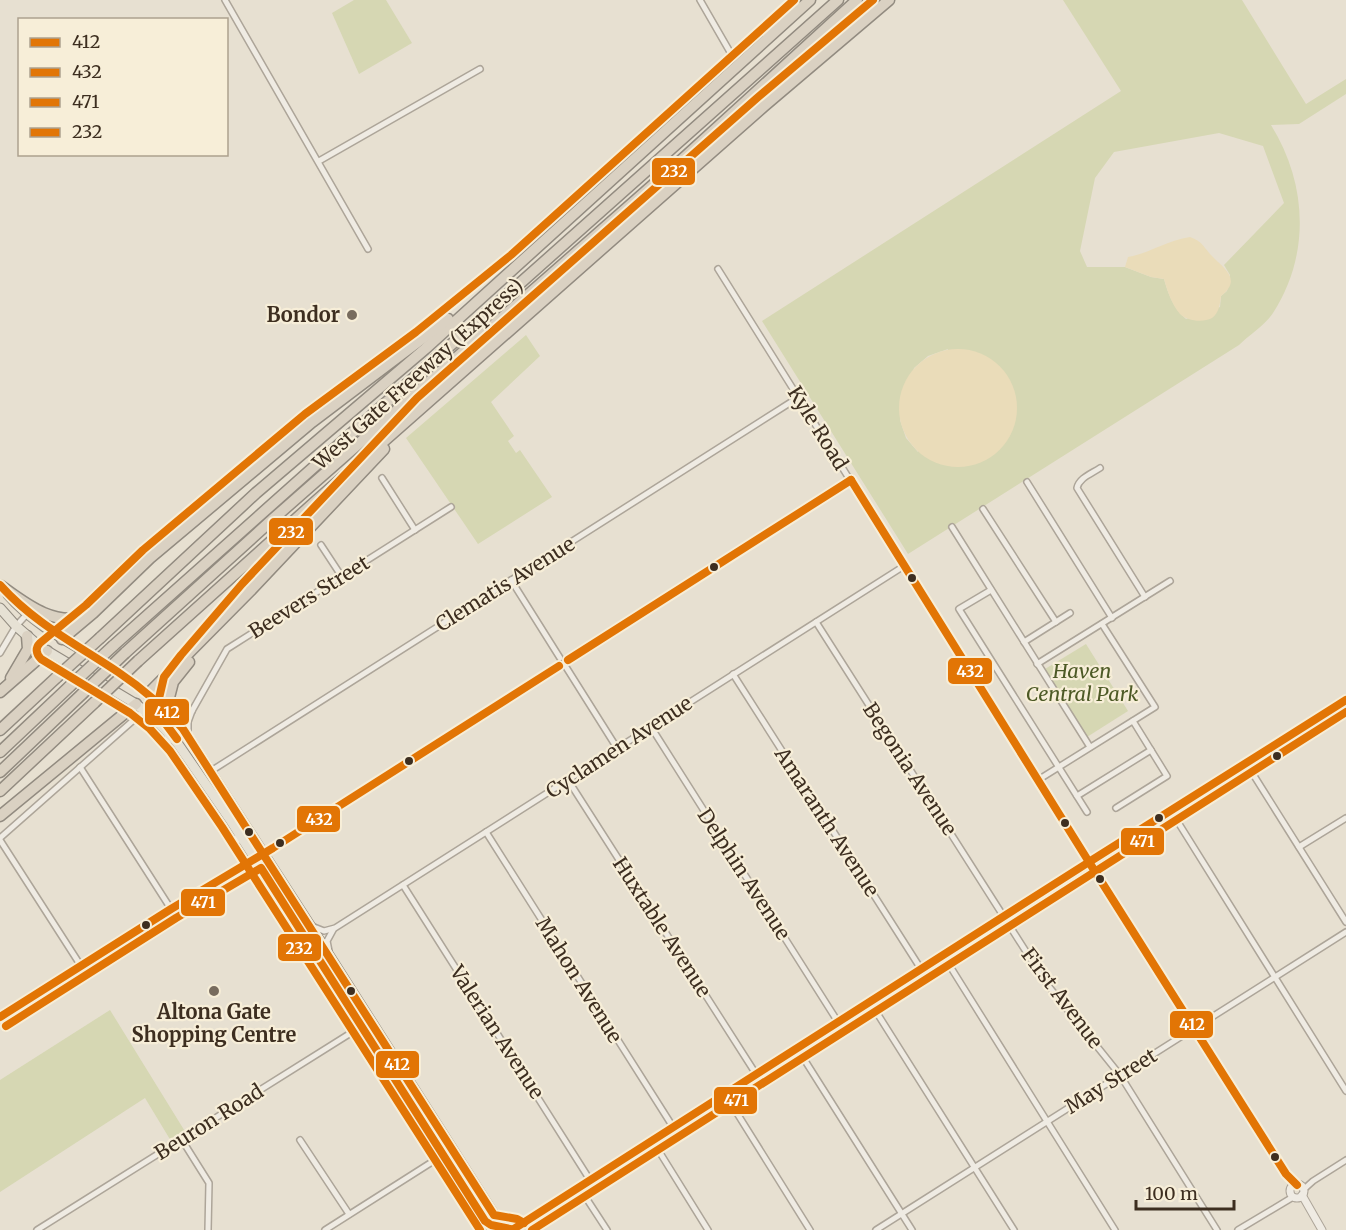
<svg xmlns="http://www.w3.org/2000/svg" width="1346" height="1230" font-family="Merriweather,serif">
<rect width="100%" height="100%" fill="#e7e0d1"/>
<g fill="#d6d7b3" fill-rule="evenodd">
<path d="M354 0H386L412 43 359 74 332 13Z"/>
<path d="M1063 0H1242L1306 104 1346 79V94L1299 124 1271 125C1307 183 1311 254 1273 313 1265 325 1249 335 1239 345L908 554 762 321 1121 91ZM1219 133 1263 146 1284 203 1224 265 1230 275 1227 291 1221 296 1220 307 1186 319C1174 309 1168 294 1164 279L1151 277 1125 267H1087L1080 251 1095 178 1114 152ZM948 349 918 452 906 438 900 420 914 368 928 356Z"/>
<path d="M526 335 540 356 491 402 514 436 508 441 516 453 520 450 552 497 478 544 406 438Z"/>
<path d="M1086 644 1128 711 1087 737 1045 669Z"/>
<path d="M110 1010 186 1133 171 1141 145 1098 0 1192V1080Z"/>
</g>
<g fill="#eadcb9">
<path d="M1190 237C1203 242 1202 245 1211 255 1223 268 1243 279 1221 296 1220 304 1219 313 1212 318 1203 323 1187 321 1180 314 1172 305 1167 290 1164 279L1151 277 1125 267 1128 257C1150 253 1168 240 1190 237Z"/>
<circle cx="958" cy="408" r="59"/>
</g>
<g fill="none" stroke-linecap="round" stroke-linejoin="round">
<defs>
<g id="minor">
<path d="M225 0 368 249"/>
<path d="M700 0 730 52"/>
<path d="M319 161 480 69"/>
<path d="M718 269 1089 862"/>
<path d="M1100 468C1091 474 1079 478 1077 488L1145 597"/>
<path d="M382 478 415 530"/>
<path d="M1027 482 1112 618"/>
<path d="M983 509 1056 622"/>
<path d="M952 527 1090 747"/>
<path d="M321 545 342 577"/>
<path d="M511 580 560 658"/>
<path d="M991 590 959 609 1087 812"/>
<path d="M816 622 1046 983 1120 1075 1217 1230"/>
<path d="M1024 642 1070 613"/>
<path d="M0 653 16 626 28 613"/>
<path d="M568 660 851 480"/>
<path d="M1037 664 1170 581"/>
<path d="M566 667 617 748"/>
<path d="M733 674 921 969"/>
<path d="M168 710 183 714 192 711"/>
<path d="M651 727 838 1022"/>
<path d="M167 733 169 748 226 836 243 841"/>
<path d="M188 735V722L192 711 227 649 451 507"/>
<path d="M1246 763 1346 922"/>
<path d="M80 767 171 909"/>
<path d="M211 771 799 397"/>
<path d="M568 780 756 1074"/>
<path d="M1038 780 1155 707 1102 624"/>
<path d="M1077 796 1151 750"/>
<path d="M1116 808 1167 776 1133 721"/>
<path d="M1171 811 1346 1091"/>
<path d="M486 832 673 1127"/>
<path d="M0 838 145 710"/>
<path d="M0 840 81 966"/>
<path d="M1299 847 1346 818"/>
<path d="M264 854 559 666"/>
<path d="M403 885 590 1180"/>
<path d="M314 927 324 931 335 928 904 566"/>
<path d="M329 951 327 941 333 930"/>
<path d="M943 955 1115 1230"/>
<path d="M870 1002 1014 1230"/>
<path d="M0 1017 171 909 255 858"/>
<path d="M797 1048 912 1230"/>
<path d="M725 1094 810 1230"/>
<path d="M182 1140 209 1183 208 1230"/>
<path d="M300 1140 349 1214"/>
<path d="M652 1140 708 1230"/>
<path d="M579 1187 607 1230"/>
<path d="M1303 1190 1313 1181 1346 1160"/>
<path d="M37 1230 354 1031 361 1025 360 1009"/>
<path d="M325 1230 443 1155"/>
<path d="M876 1230 1346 932"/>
<path d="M1238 1230 1293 1197"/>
</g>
<g id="tertiary">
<path d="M1089 862 1286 1174 1297 1185"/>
<circle cx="1297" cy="1191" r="7"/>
<path d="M1302 1195 1322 1230"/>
</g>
<g id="secondary">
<path d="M494 1215 517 1219 524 1223"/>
<path d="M512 1230 1346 700"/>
</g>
<g id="primary">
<path d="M8 595C35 626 71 643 106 664 135 682 160 703 183 729L315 933 504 1230"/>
<path d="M0 608 16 626 39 646 136 704 157 721 178 744 231 821 492 1230"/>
</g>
<g id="motorway">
<path d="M1 586C26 604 54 627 87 616"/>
<path d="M100 638 256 493 425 349 810 0"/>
<path d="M62 639 93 613 150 558 312 422 448 319"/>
<path d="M113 646 838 0"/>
<path d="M125 653 273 519 686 156 857 0"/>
<path d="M138 661 316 501 764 106 889 0"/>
<path d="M11 678 28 649 27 636"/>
<path d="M0 692 47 651"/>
<path d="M148 694 250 591 384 449"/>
<path d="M166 709 173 682 189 662"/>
<path d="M0 730 57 677"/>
<path d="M0 752 70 686"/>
<path d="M0 772 82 694"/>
<path d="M0 791 95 702"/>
<path d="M0 816 136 704"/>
</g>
</defs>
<use href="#minor" stroke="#ada599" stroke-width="8"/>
<use href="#tertiary" stroke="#ada599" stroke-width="9"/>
<use href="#secondary" stroke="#9c958a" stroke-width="10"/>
<use href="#primary" stroke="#928b80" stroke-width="11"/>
<use href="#motorway" stroke="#928b80" stroke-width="13"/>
<use href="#minor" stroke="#efebe3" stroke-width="5"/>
<use href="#tertiary" stroke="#efebe3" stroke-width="7"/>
<use href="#secondary" stroke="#efebe3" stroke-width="8"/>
<use href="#primary" stroke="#e6e1d4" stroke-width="9"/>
<use href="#motorway" stroke="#dad1c2" stroke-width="10"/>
<defs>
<g id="motorway-bridge">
<path d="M57 677 100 638"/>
<path d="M70 686 113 646"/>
<path d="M82 694 125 653"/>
<path d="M95 702 138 661"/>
</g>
</defs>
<use href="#motorway-bridge" stroke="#928b80" stroke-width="13" stroke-linecap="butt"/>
<use href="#motorway-bridge" stroke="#dad1c2" stroke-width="10"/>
<defs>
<g id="bus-1">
<path d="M0 585C34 623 76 644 118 672 142 688 164 707 183 729L494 1215 517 1219 524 1223"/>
<path d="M1089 862 1286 1174 1297 1185"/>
<path d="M512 1230 1089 862"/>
</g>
<g id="bus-2">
<path d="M851 480 1089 862"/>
<path d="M568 660 851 480"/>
<path d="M1089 862 1346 700"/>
<path d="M0 1017 171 909 273 848 559 666"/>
</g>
<g id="bus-3">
<path d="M6 1026 176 918 261 868 485 1221 491 1225 515 1230"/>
<path d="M532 1230 1346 712"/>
</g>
<g id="bus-4">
<path d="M177 739 156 711 164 677 181 655 242 584 417 398 757 98 873 0"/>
<path d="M480 1230 222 827 170 751 150 729 130 713 41 659C36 654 35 648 40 643L86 605 143 550 305 414 416 332 511 255 794 0"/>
</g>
</defs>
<use href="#bus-1" stroke="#f7eed8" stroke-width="12"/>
<use href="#bus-2" stroke="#f7eed8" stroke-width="12"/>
<use href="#bus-3" stroke="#f7eed8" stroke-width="12"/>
<use href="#bus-4" stroke="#f7eed8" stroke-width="12"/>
<use href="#bus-1" stroke="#e27505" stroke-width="8"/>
<use href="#bus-2" stroke="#e27505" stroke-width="8"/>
<use href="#bus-3" stroke="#e27505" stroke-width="8"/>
<use href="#bus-4" stroke="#e27505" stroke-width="8"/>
</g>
<g fill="#786c5e" stroke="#f7eed8" stroke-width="2">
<circle cx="352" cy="315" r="6"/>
<circle cx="214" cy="991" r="6"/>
</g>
<g fill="#3d2e20" stroke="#f7eed8" stroke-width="2">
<circle cx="714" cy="567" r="5"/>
<circle cx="912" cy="578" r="5"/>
<circle cx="1277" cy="756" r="5"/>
<circle cx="409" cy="761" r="5"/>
<circle cx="1159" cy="818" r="5"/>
<circle cx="1065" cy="823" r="5"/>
<circle cx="249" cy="832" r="5"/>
<circle cx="280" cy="843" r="5"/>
<circle cx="1100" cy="879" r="5"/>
<circle cx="146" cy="925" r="5"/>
<circle cx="351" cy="991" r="5"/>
<circle cx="1275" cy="1157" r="5"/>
</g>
<g text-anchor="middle" stroke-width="4.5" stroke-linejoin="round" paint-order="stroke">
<g font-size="20" font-weight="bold" fill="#3d2e20" stroke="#f7eed8" text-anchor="end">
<text x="340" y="322">Bondor</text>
<text x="214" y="1019" text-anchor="middle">Altona Gate<tspan x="214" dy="23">Shopping Centre</tspan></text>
</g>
<g font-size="20" fill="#3d2e20" stroke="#f7eed8">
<text transform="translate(418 374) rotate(-42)" y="7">West Gate Freeway (Express)</text>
<text transform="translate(818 428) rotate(58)" y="7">Kyle Road</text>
<text transform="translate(505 584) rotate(-32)" y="7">Clematis Avenue</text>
<text transform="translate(309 597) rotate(-32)" y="7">Beevers Street</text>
<text transform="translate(619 747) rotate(-33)" y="7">Cyclamen Avenue</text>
<text transform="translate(910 769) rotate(57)" y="7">Begonia Avenue</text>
<text transform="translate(827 822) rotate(57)" y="7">Amaranth Avenue</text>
<text transform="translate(744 874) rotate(57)" y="7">Delphin Avenue</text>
<text transform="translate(662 927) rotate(57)" y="7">Huxtable Avenue</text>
<text transform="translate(579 980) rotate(58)" y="7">Mahon Avenue</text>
<text transform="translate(1062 998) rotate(53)" y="7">First Avenue</text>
<text transform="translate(497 1032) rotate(57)" y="7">Valerian Avenue</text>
<text transform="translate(1111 1081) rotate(-32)" y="7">May Street</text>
<text transform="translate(209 1122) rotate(-32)" y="7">Beuron Road</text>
</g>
<g font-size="20" font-style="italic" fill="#4d5a26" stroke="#f7eed8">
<text x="1082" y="678">Haven<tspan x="1082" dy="23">Central Park</tspan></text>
</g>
</g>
<g stroke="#f7eed8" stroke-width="2">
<rect x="651" y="157" width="45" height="29" rx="6" fill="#e27505"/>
<rect x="268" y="517" width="46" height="29" rx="6" fill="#e27505"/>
<rect x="947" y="657" width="46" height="28" rx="6" fill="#e27505"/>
<rect x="144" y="698" width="46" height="28" rx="6" fill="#e27505"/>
<rect x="296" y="805" width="45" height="28" rx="6" fill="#e27505"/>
<rect x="1120" y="827" width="45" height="29" rx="6" fill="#e27505"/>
<rect x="180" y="888" width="46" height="29" rx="6" fill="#e27505"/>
<rect x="277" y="933" width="45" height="29" rx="6" fill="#e27505"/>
<rect x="1169" y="1010" width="45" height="29" rx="6" fill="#e27505"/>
<rect x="375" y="1050" width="45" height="29" rx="6" fill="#e27505"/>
<rect x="713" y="1086" width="45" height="29" rx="6" fill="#e27505"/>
</g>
<g font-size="16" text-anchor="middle" font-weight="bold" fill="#fff">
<text x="674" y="177">232</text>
<text x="291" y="538">232</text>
<text x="970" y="677">432</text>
<text x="167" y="718">412</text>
<text x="319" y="825">432</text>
<text x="1142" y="847">471</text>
<text x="203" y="908">471</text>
<text x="299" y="954">232</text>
<text x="1192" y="1030">412</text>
<text x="397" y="1070">412</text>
<text x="736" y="1106">471</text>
</g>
<rect x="18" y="18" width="210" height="138" fill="#f7eed8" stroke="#ada18e" stroke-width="1.5"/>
<rect x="30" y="38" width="30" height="9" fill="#e27505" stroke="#ada18e" stroke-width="1.5"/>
<text x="72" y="48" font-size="18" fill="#3d2e20">412</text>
<rect x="30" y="68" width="30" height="9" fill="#e27505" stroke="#ada18e" stroke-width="1.5"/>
<text x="72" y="78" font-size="18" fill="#3d2e20">432</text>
<rect x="30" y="98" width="30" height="9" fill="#e27505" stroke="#ada18e" stroke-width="1.5"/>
<text x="72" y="108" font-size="18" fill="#3d2e20">471</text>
<rect x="30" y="128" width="30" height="9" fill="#e27505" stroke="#ada18e" stroke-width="1.5"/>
<text x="72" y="138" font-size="18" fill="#3d2e20">232</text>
<path d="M1136 1200v9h98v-9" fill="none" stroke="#3d2e20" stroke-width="3"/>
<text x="1145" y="1200" font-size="18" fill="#3d2e20" stroke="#f7eed8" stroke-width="4.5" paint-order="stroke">100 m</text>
</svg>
